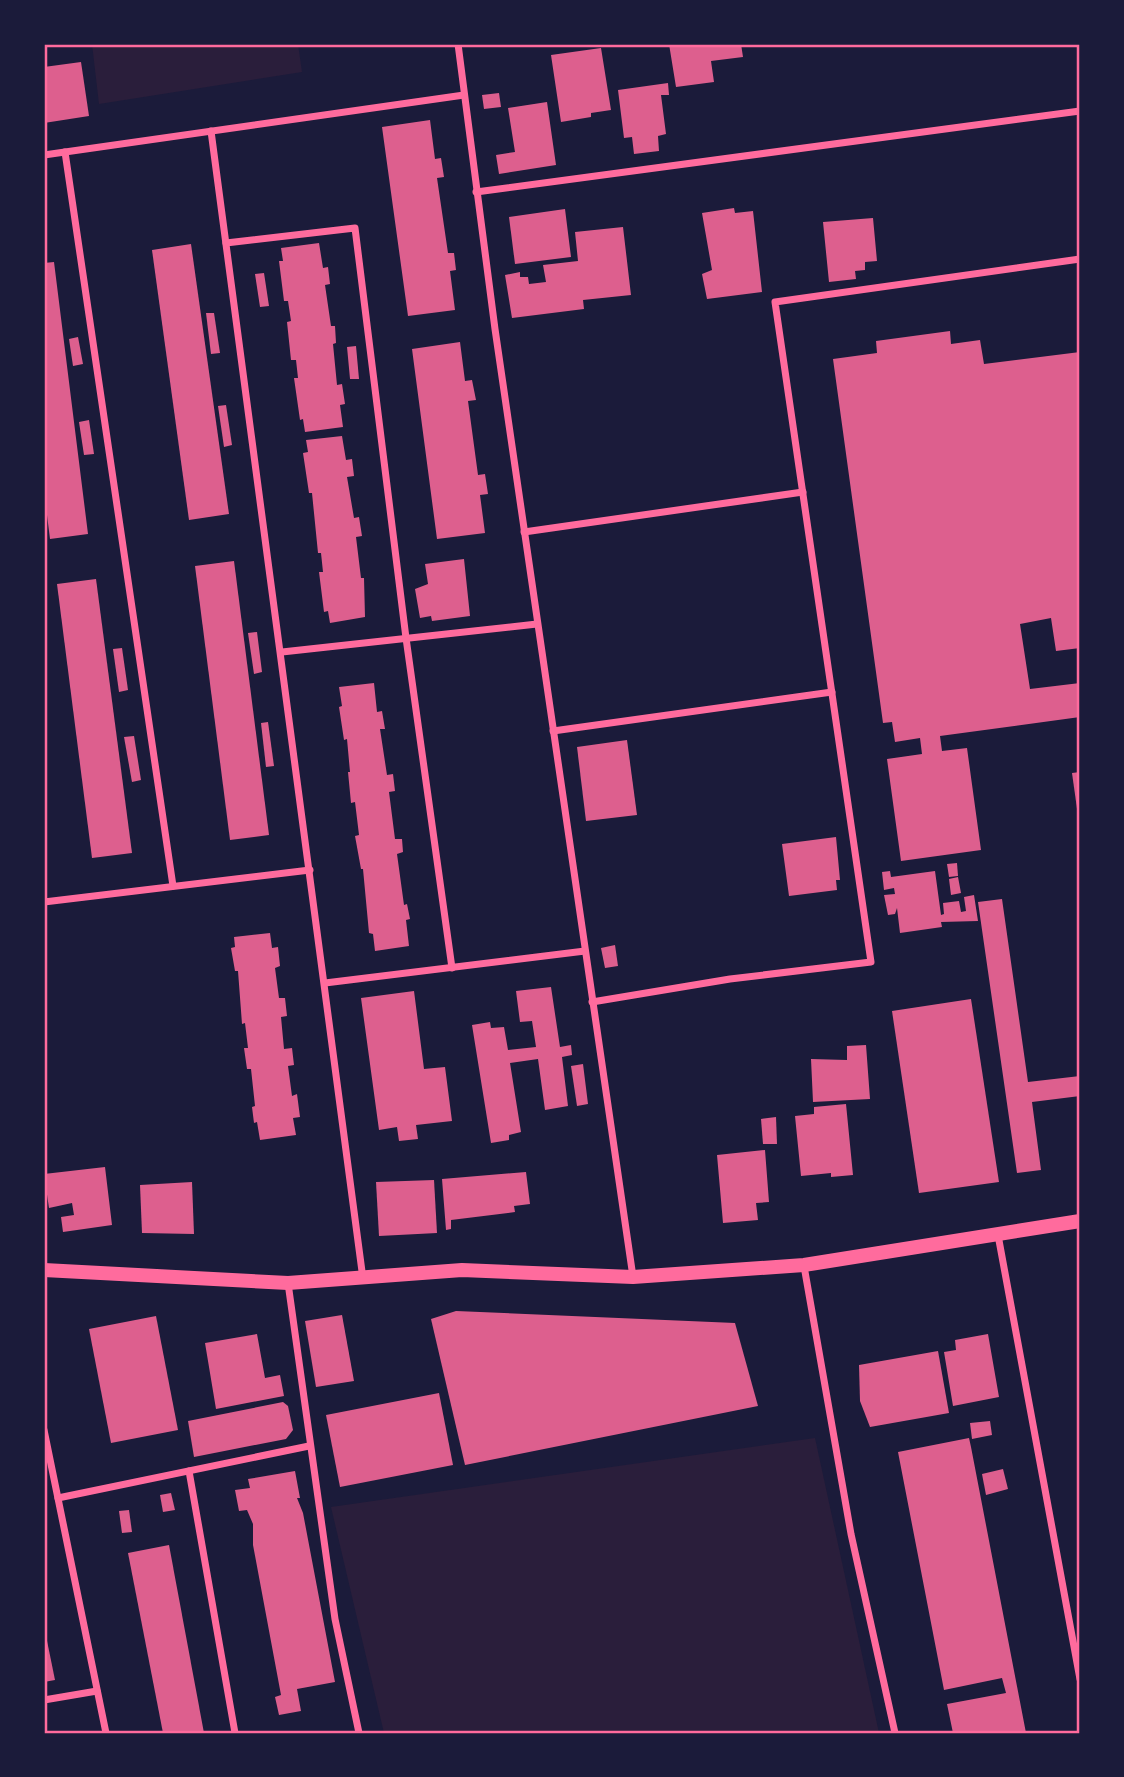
<svg xmlns="http://www.w3.org/2000/svg" width="1124" height="1777" font-family="Montserrat,sans-serif">
<rect width="100%" height="100%" fill="#1b1b3a"/>
<g fill="#2a1e3b">
<path d="M92 44H298L302 72 99 104Z"/>
<path d="M815 1438 879 1733H384L331 1507Z"/>
</g>
<g fill="#dd5f8e">
<path d="M669 44H741L743 57 711 61 714 82 676 87Z"/>
<path d="M601 48 611 110 591 113V117L561 122 551 55Z"/>
<path d="M81 62 89 116 44 123V67Z"/>
<path d="M668 83 669 95H661L666 134 658 136 659 151 634 154 632 137 624 138 618 90Z"/>
<path d="M499 93 501 107 484 109 482 95Z"/>
<path d="M547 102 556 165 499 174 496 155 515 152 508 108Z"/>
<path d="M430 120 435 159 441 158 444 177 437 178 448 253H454L456 270 450 271 455 310 408 316 382 127Z"/>
<path d="M734 208 735 213 753 211 762 292 707 299 702 274 712 270 702 213Z"/>
<path d="M565 209 571 257 515 264 509 217Z"/>
<path d="M873 218 877 261 865 262V270L855 271 856 279 829 282 823 222Z"/>
<path d="M623 227 631 295 583 300 584 309 512 318 505 275 520 272V277H528L529 284 546 282 543 265 578 261 575 232Z"/>
<path d="M319 243 323 268 328 267 330 284 325 285 331 326H335L336 343 333 344 337 385 342 384 345 404 340 405 343 427 305 432 303 419 300 420 294 378H298L296 360H291L287 322 291 321 288 301H284L279 261H283L281 248Z"/>
<path d="M191 244 229 514 189 520 152 250Z"/>
<path d="M54 262 88 534 50 539 44 491V263Z"/>
<path d="M264 273 269 306 260 307 255 274Z"/>
<path d="M206 313H214L220 353 211 354Z"/>
<path d="M950 331 951 344 980 340 984 364 1080 352V648L1056 651 1051 618 1020 624 1030 689 1080 683V717L940 736 942 751 967 748 981 850 901 861 887 759 922 754 920 738 895 742 892 722 883 723 833 359 877 353 876 341Z"/>
<path d="M78 337 83 364 73 366 69 339Z"/>
<path d="M460 342 465 381 472 380 476 400 468 401 478 475 485 474 488 494 480 495 485 533 437 539 412 349Z"/>
<path d="M356 346 359 379H350L347 347Z"/>
<path d="M226 405 232 445 224 447 218 406Z"/>
<path d="M89 420 94 454 84 455 79 422Z"/>
<path d="M342 436 346 460 352 459 354 476 347 477 354 518 359 517 362 536 356 537 361 578H364L365 617 330 623 328 611 324 612 319 572H323L321 553H318L312 493H309L303 453 308 452 306 440Z"/>
<path d="M464 559 470 616 432 621 431 616 420 618 415 589 428 584 425 564Z"/>
<path d="M234 561 269 835 230 840 195 566Z"/>
<path d="M96 579 132 853 92 858 57 584Z"/>
<path d="M257 632 262 672 254 674 248 633Z"/>
<path d="M122 648 128 690 119 692 113 649Z"/>
<path d="M374 683 377 712 382 711 385 729H380L387 775 393 774 395 791 389 792 395 839H402L403 852 397 854 404 905 407 904 410 919 406 920 409 946 375 951 373 934 369 933 363 869H361L355 836 359 835 355 802 351 803 348 772H350L347 739 344 740 339 707 342 706 339 687Z"/>
<path d="M268 722 274 766 266 767 261 723Z"/>
<path d="M134 736 141 780 132 782 124 737Z"/>
<path d="M627 740 637 815 586 821 577 747Z"/>
<path d="M1080 772V823H1079L1072 773Z"/>
<path d="M836 837 840 880H836L837 890 789 896 782 844Z"/>
<path d="M957 863 958 876 949 877 947 864Z"/>
<path d="M890 871 891 877 935 871 941 915 944 914 943 903 959 901 961 912 966 911 964 897 974 895 978 921 941 922 942 927 900 933 897 908 895 914 888 915 884 895 895 894 894 888 884 890 882 872Z"/>
<path d="M958 877 961 893 951 895 949 879Z"/>
<path d="M1002 899 1028 1082 1080 1076V1096L1032 1102 1041 1170 1017 1173 978 902Z"/>
<path d="M270 933 272 948 278 947 280 966 275 968 279 998H285L287 1016 281 1017 284 1049 292 1048 294 1065 288 1066 292 1096 297 1094 300 1117 293 1118 296 1135 260 1140 257 1122 254 1123 252 1107 255 1106 251 1069H247L244 1048H248L245 1023 242 1024 238 971H235L231 948 235 947 234 937Z"/>
<path d="M615 945 618 966 605 968 601 948Z"/>
<path d="M551 987 560 1047 571 1045 572 1055 562 1057 568 1106 545 1110 538 1059 510 1063 521 1132 509 1135V1140L491 1143 472 1025 490 1022 491 1028 504 1027 508 1050 536 1047 532 1021 520 1022 516 991Z"/>
<path d="M414 991 424 1069 445 1067 452 1121 416 1125 418 1139 399 1141 397 1127 379 1130 361 998Z"/>
<path d="M971 999 999 1182 919 1193 892 1011Z"/>
<path d="M866 1045 870 1099 813 1102 811 1059 847 1060V1046Z"/>
<path d="M583 1064 588 1104 577 1106 571 1066Z"/>
<path d="M846 1104 853 1175 831 1177V1173L801 1176 795 1116 814 1114V1107Z"/>
<path d="M776 1117 777 1144H763L761 1119Z"/>
<path d="M765 1150 769 1202 756 1203 758 1220 723 1223 717 1155Z"/>
<path d="M105 1167 112 1225 63 1232 61 1217 74 1215 72 1203 49 1208 44 1174Z"/>
<path d="M526 1172 530 1204 514 1206 515 1212 451 1220V1229L446 1230 442 1179Z"/>
<path d="M434 1180 437 1233 379 1236 376 1182Z"/>
<path d="M192 1182 194 1234 142 1233 140 1185Z"/>
<path d="M456 1311 735 1323 758 1406 465 1465 431 1319Z"/>
<path d="M342 1315 354 1381 316 1387 305 1321Z"/>
<path d="M156 1316 178 1430 111 1443 89 1329Z"/>
<path d="M257 1334 265 1378 280 1375 284 1396 216 1409 205 1343Z"/>
<path d="M988 1334 999 1397 953 1406 944 1352 956 1350 955 1340Z"/>
<path d="M938 1351 949 1413 870 1427 860 1401 859 1365Z"/>
<path d="M439 1393 453 1465 340 1487 326 1415Z"/>
<path d="M283 1402 288 1406 293 1430 286 1439 194 1457 188 1421Z"/>
<path d="M990 1421 992 1435 972 1439 970 1423Z"/>
<path d="M969 1438 971 1447 1026 1733H953L947 1704 1006 1693 1002 1678 944 1690 898 1452Z"/>
<path d="M1003 1469 1008 1489 986 1495 982 1474Z"/>
<path d="M295 1471 300 1498H297L303 1513 335 1682 297 1689 301 1711 279 1715 275 1697 281 1695 253 1545V1524L247 1510 239 1511 235 1490 250 1488 248 1479Z"/>
<path d="M171 1493 175 1510 163 1512 160 1495Z"/>
<path d="M129 1510 132 1532 122 1533 119 1511Z"/>
<path d="M169 1545 204 1733H163L128 1553Z"/>
<path d="M44 1626 55 1680 44 1682Z"/>
</g>
<g fill="none" stroke-linecap="round" stroke-linejoin="round">
<g stroke="#ff6b9d" stroke-width="7">
<path d="M458 44 495 329 633 1277"/>
<path d="M211 131 363 1279"/>
<path d="M65 152 173 886"/>
<path d="M44 155 464 95"/>
<path d="M476 192 1080 111"/>
<path d="M226 243 355 228 406 638 452 968"/>
<path d="M524 532 803 492"/>
<path d="M282 652 537 624"/>
<path d="M553 731 832 692"/>
<path d="M44 902 310 870"/>
<path d="M325 983 585 951"/>
<path d="M592 1002 730 979 871 962 775 302 1080 259"/>
<path d="M998 1235 1080 1679"/>
<path d="M804 1266 851 1534 895 1733"/>
<path d="M288 1283 335 1619 359 1733"/>
<path d="M44 1430 106 1733"/>
<path d="M189 1471 235 1733"/>
<path d="M58 1498 309 1446"/>
<path d="M44 1700 97 1691"/>
</g>
<path stroke="#ff6b9d" stroke-width="14" d="M44 1270 288 1283 462 1270 633 1277 804 1265 1080 1221"/>
</g>
<rect width="1124" height="1777" fill="none" stroke="#1b1b3a" stroke-width="91"/>
<rect x="46" y="46" width="1032" height="1686" fill="none" stroke="#ff6b9d" stroke-width="2.5"/>
</svg>
